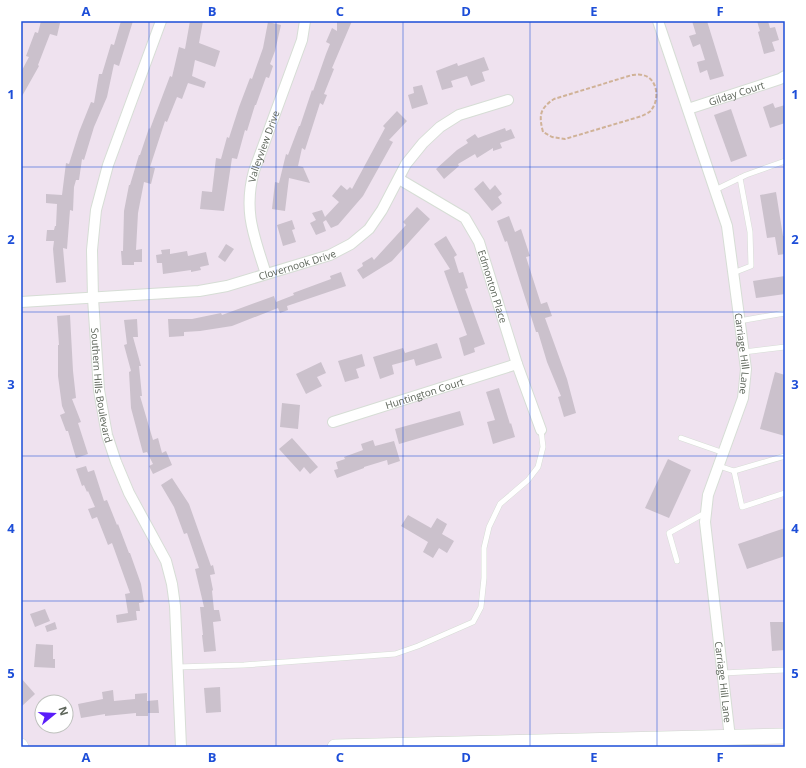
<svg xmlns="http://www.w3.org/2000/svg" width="806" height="768" font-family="'Open Sans',sans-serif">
<rect width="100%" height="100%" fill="#efe2ef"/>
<g fill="#cbc1cc">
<path d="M41 21H51L60 23 57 36 50 34 38 65 39 66 21 98V72L29 57 26 56 35 32 38 33Z"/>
<path d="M121 21H133L119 66 114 64 107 97 94 127 84 160 82 159 79 180H76L74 187 73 211 70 210 67 249 63 248 66 282 56 283 53 249 54 241H46L47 230H54L55 226H56L57 204 46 203V194L62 195 66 163 69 164 79 132 91 102 94 103 99 74H102L111 44 114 45Z"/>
<path d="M190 21H203L199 43 220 51 215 67 195 60 192 76 206 82 204 88 188 83 182 99 177 97 167 122 165 121 150 167 155 168 151 184 144 182 138 213 136 250 142 249V262H134V265H122L121 251H123L124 211 129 185H130L139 155H140L149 128 150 129 170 76 172 77 179 47 185 49Z"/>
<path d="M337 21H352L332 68 334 69 324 94 327 95 323 105 320 103 305 150 302 148 298 166 303 167 310 183 289 178 285 211 272 209 275 182 279 183 286 154 288 155 299 126H300L312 90 313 91 326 54 330 44 326 42 332 28 337 31Z"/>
<path d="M692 21H707L724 76 710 80 707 70 700 73 697 62 705 60 700 44 693 47 689 36 696 34Z"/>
<path d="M757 21H768L770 28 775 27 779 40 772 42 775 51 764 54 758 32 760 31Z"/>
<path d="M268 22 281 25 275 51 270 64 273 66 269 78 266 77 256 105H255L247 131 245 130 237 159 232 158 224 211 200 209 202 191 212 192 216 158 221 159 227 137 229 138 239 107 250 78 252 79 263 48Z"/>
<path d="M484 57 489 70 482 72 485 81 471 86 467 76 451 81 453 87 442 90 436 71 457 63 458 66Z"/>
<path d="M422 85 428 104 412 109 408 95 414 93 413 87Z"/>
<path d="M773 103 775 108 785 105V123L770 128 763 107Z"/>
<path d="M731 109 747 156 731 162 714 115Z"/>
<path d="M397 111 407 121 389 140 393 142 363 196 338 225 331 228 326 220 323 222 326 231 316 235 310 223 316 220 312 213 322 210 325 217 339 202 332 196 341 185 347 190 350 187 352 189 385 128 383 126Z"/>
<path d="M505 128 506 131 511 129 515 138 500 143 502 148 493 151V148L477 158 475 154 458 164 459 166 444 179 436 169 457 150 468 143 466 140 475 134 478 138Z"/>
<path d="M483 181 490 190 495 185 502 194 498 197 502 203 492 211 474 189Z"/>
<path d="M776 192 783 236H785V254L778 255 775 237 767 238 760 195Z"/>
<path d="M417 207 430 219 392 261 363 279 357 270 363 266 362 263 372 257 374 260 406 225 403 222Z"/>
<path d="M509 216 515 232 521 229 530 256 526 257 541 304 547 302 552 316 545 318 567 379 576 413 564 417 558 397 561 396 547 362 538 332H536L507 241 505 242 497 221Z"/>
<path d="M292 220 295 229 292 230 296 242 283 246 277 225Z"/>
<path d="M446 236 457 255 454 257 459 273 463 272 468 288 465 289 485 344 474 348 475 352 464 356 459 338 467 335 444 271 450 269 434 244Z"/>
<path d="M226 244 234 249 225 262 218 257Z"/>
<path d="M170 249V254L187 251 188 256 206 252 209 265 200 267 201 270 191 272V270L163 274 162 263H157L156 255 162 254 161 250Z"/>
<path d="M341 272 346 286 287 306 288 310 280 313 278 308 232 326 200 331 184 332V336L169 337 168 319H192L221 313 222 315 274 296 276 302 294 295 293 293 331 279 330 276Z"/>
<path d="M785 276V294L756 298 753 281Z"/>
<path d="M70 315 73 371 76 398 72 399 81 422 78 423 88 454 76 458 68 431H66L60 415 65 413 62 406 58 376V345H59L57 316Z"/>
<path d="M137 319 138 337H133L141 366H139L142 396H140L153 440 158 438 162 453 166 451 172 465 153 474 149 466 153 464 147 452 143 453 131 408 129 372 131 371 124 345 127 344 124 320Z"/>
<path d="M437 343 442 358 416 366 414 359 392 365 394 374 380 379 373 357 403 348 405 353Z"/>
<path d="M362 354 365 366 356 369 359 378 345 382 338 361Z"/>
<path d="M321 362 326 373 317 377 322 386 306 394 296 374Z"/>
<path d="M775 372 785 375V436L760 429Z"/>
<path d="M499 388 510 424 511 423 515 437 493 444 487 422 495 420 486 392Z"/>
<path d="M282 403 300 405 298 429 280 427Z"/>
<path d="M460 411 464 425 399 444 395 429Z"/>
<path d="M292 438 318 467 310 474 304 467 300 472 279 449Z"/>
<path d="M373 440 375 446 394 441 400 461 388 465 387 460 364 467V468L337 478 334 470 338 469 336 462 345 459 344 457 363 450 361 444Z"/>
<path d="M668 459 691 470 669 518 645 508Z"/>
<path d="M86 466 88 472 94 470 104 501 107 500 117 525 118 524 129 553H130L141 584 144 602 139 603 140 611H136L137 620 117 623 116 615 128 613 125 594 130 593 112 543 108 545 97 517 92 519 88 509 95 507 88 491 87 492 84 485 82 486 76 469Z"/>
<path d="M172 478 189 504 211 566 213 565 215 574 210 575 213 590 212 591 214 610H219L221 621 213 622 216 651 204 652 202 635H203L200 607H204L195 569 199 568 187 533 184 534 174 507 161 485Z"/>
<path d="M408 515 431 528 437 518 447 524 442 534 454 541 447 553 439 548 433 558 423 552 428 542 401 526Z"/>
<path d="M785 528V556L747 569 738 544Z"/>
<path d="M45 609 50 621 35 627 30 614Z"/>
<path d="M55 622 57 629 47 632 45 626Z"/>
<path d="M770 622H785V650L772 651Z"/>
<path d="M36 644 53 645V659H55V668L34 667Z"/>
<path d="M21 678 35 694 21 707Z"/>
<path d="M220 687 221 712 206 713 204 688Z"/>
<path d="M113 690 114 701 135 699V694L147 693V701L158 700 159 713H148V716H136V713L105 716V714L81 718 78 704 103 699 102 692Z"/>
</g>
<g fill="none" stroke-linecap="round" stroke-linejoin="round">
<defs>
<g id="service">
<path d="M715 190 746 175 785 161"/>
<path d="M733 273 751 266 750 232 740 178"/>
<path d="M739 321 785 313"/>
<path d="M744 352 785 347"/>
<path d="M681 438 724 453"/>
<path d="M719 466 734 471 785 456"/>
<path d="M734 471 742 507 785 493"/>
<path d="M677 561 669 533 705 513"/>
<path d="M177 667 244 665 395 654 418 646 473 622 481 607 484 578V548L489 527 500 504 528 480 538 467 543 447 541 430"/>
<path d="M723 673 785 670"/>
</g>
<g id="minor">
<path id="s1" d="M161 21 108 165 96 210 92 250 93 298 99 390 107 435 116 462 129 493 166 561 172 584 175 606 181 747"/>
<path id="s2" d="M658 21 727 226 746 369 743 398 708 495 705 522 730 738"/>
<path id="s3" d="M688 109 780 79 785 76"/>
<path id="s4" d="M399 179 465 218 479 242 517 364 541 430"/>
<path id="s5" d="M266 274C254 236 243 211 254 171L302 40 305 21"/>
<path id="s6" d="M21 302 199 291 227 286 330 255 351 244 369 229 382 210 406 164 423 143 440 127 459 115 508 100"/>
<path id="s7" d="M333 422 517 364"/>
</g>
<path id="tertiary" d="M21 745 22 747"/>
<path id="secondary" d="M335 747 785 736"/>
</defs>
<use href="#service" stroke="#d6ddd5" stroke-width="6"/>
<use href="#minor" stroke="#d6ddd5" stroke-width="12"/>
<use href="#tertiary" stroke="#d6ddd5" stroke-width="14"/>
<use href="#secondary" stroke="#cfd7cd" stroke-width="16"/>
<path stroke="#d0b297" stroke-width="2" stroke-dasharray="4 2" stroke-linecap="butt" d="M632 75C635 75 639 74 642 75 657 77 660 98 652 109 650 113 645 114 642 116L565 139 552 137 543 132C539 116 539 109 554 99Z"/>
<use href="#service" stroke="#fff" stroke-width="5"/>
<use href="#minor" stroke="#fff" stroke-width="10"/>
<use href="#tertiary" stroke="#fff" stroke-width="13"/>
<use href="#secondary" stroke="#fff" stroke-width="15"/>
</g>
<path fill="none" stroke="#1d4ed8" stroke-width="1" stroke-opacity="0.55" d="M149 21V747M276 21V747M403 21V747M530 21V747M657 21V747M21 167H785M21 312H785M21 456H785M21 601H785"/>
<g text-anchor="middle" stroke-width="4" stroke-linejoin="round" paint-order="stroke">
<g font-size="10" fill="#5d655a" stroke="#fff">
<text dy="4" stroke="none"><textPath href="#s3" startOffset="51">Gilday Court</textPath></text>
<text dy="4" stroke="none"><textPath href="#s5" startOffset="132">Valleyview Drive</textPath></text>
<text dy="4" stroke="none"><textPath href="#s6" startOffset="280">Clovernook Drive</textPath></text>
<text dy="4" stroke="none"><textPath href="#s4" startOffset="151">Edmonton Place</textPath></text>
<text dy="4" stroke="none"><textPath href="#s2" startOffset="345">Carriage Hill Lane</textPath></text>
<text dy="4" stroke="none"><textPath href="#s1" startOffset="376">Southern Hills Boulevard</textPath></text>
<text dy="4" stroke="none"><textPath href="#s7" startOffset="96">Huntington Court</textPath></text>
<text dy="4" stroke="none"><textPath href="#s2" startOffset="681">Carriage Hill Lane</textPath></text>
</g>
</g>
<rect width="806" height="768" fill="none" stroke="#ffffff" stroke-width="44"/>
<g transform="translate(54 714) rotate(72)"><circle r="19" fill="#ffffff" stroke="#bec1bd"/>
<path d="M0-3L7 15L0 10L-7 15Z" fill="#5a1dfa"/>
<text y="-6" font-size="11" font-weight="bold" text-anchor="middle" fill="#5d655a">N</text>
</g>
<rect x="22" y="22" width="762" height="724" fill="none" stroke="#1d4ed8" stroke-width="1.5"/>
<g font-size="13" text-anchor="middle" font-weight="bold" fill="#1d4ed8">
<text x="86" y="16">A</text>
<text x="212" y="16">B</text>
<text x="340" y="16">C</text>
<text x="466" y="16">D</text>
<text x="594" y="16">E</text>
<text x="720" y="16">F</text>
<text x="11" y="99">1</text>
<text x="795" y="99">1</text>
<text x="11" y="244">2</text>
<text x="795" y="244">2</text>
<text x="11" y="389">3</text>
<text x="795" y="389">3</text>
<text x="11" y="533">4</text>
<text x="795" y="533">4</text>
<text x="11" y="678">5</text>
<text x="795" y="678">5</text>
<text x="86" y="762">A</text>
<text x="212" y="762">B</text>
<text x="340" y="762">C</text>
<text x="466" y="762">D</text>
<text x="594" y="762">E</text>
<text x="720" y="762">F</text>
</g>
</svg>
